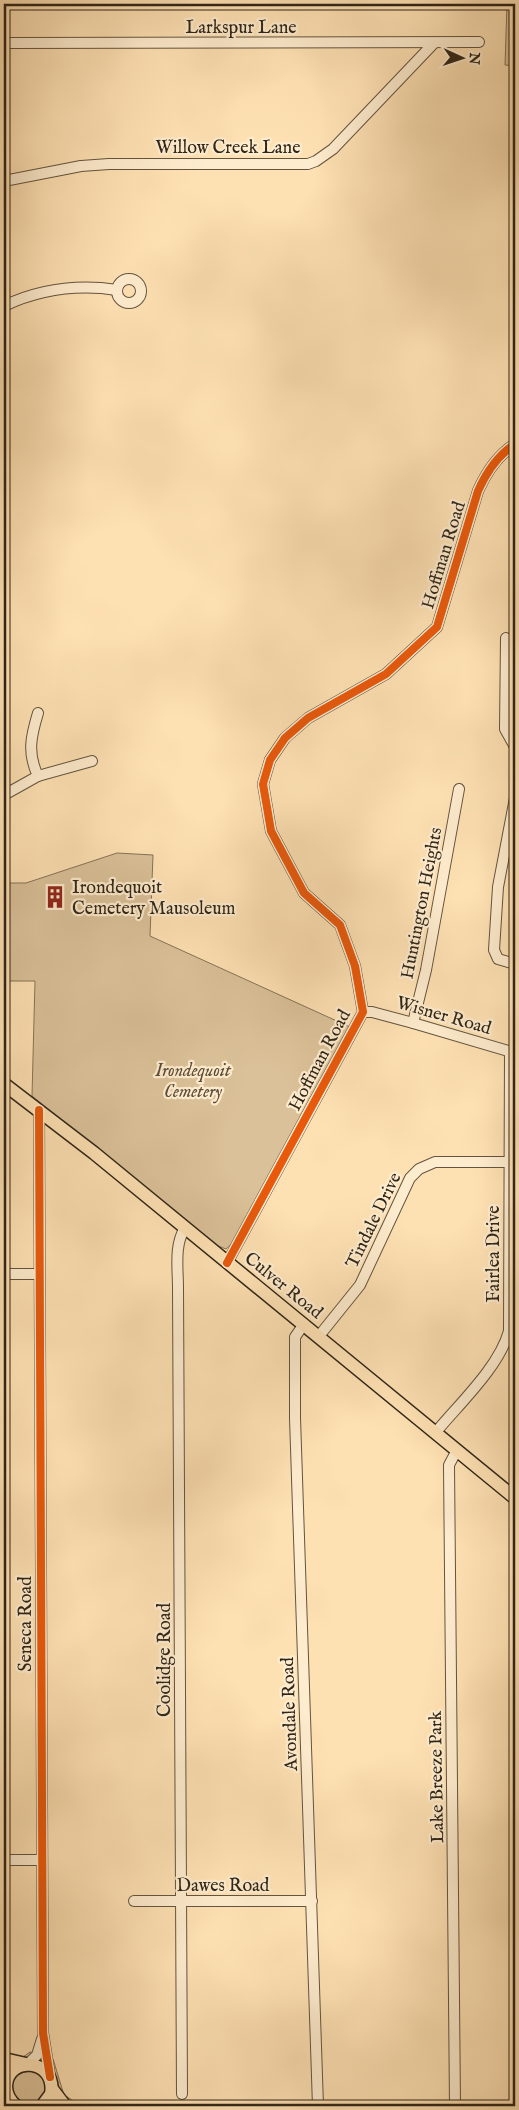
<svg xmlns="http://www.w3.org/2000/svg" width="519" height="2110" font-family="'IM FELL English',serif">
<rect width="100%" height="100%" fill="#fee1b3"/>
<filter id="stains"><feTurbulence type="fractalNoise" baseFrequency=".004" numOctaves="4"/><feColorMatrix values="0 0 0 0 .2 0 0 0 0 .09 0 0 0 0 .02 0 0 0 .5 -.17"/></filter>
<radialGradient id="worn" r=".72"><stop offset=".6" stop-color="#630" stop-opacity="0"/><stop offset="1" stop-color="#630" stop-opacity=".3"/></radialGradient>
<g fill="#dbc199" stroke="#857358">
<path d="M507 4H515V66L505 65Z"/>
<path d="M117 853 153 855 150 936 350 1027 234 1242 226 1249 218 1246 32 1096 35 981H4V883H26Z"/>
<path d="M4 2049 12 2055 23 2057 30 2052 51 2057 53 2059 64 2095 82 2106H4Z"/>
</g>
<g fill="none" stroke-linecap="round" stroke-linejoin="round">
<defs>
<g id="minor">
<path d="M4 43 479 42"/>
<path d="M4 181 81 166 109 164H308L316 161 333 149 434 43"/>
<circle cx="129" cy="291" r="12"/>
<path d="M4 306C40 289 77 284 117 290"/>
<path d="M506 638 505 729 515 747"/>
<path d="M38 713C31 736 27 753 38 776"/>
<path d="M4 795 38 776 92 761"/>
<path d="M515 798 498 887 494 950 498 959 515 964"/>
<path d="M363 1012H372L413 1023 515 1053"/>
<path d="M413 1023 426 970 459 789"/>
<path d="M39 1110 43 2033 50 2077"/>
<path d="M227 1263 363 1012 355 966 340 925 304 893 271 831 263 784 270 760 285 738 308 718 386 674 437 627 478 491C486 473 498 455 515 444"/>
<path d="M4 1274H38"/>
<path d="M304 1324 295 1337V1418L318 2106"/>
<path d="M319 1336 360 1285 410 1178 419 1169 435 1162H509"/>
<path d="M436 1432C460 1403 499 1367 509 1331L510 1051"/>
<path d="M4 1860H42"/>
<path d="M134 1901H312"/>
<path d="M28 2064 37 2055 42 2039"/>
<path d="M182 2094 178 1288C178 1268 174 1245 185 1228"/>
<path d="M455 2106 449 1465 457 1450"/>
</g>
<g id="major">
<path d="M4 1084 94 1153 515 1498"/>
<path d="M4 2059 26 2064"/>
<path d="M52 2089 65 2106"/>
<path d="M16 2106C10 2101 6 2094 6 2086 7 2055 57 2058 51 2094L42 2106"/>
</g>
</defs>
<use href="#minor" stroke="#63543f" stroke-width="12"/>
<use href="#major" stroke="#2f2518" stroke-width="15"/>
<use href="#minor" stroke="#feecce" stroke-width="10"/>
<use href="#major" stroke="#fee1b3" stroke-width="12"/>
<defs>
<g id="cycleway">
<path d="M39 1110 43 2033 50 2077"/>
<path d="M227 1263 363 1012 355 966 340 925 304 893 271 831 263 784 270 760 285 738 308 718 386 674 437 627 478 491C486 473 498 455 515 444"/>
</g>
</defs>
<use href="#cycleway" stroke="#feecce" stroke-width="11"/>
<use href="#cycleway" stroke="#e8590c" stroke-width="8"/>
</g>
<defs>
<symbol id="building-bare" viewBox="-9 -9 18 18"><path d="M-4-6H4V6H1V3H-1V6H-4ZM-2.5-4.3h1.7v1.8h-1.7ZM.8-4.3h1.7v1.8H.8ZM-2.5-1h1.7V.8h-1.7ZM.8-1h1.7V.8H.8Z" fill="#8f2418" stroke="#feecce" stroke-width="2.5" paint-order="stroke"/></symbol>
</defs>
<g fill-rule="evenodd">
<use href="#building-bare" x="39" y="881" width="32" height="32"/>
</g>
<g text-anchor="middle" stroke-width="4.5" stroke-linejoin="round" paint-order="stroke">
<g font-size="18" fill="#2f2518" stroke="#feecce">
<text x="241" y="33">Larkspur Lane</text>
<text x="228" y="153">Willow Creek Lane</text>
<text transform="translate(443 555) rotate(-73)" y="6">Hoffman Road</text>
<text transform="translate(421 903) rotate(-79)" y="6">Huntington Heights</text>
<text transform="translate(444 1015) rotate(16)" y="6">Wisner Road</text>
<text transform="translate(319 1060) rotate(-62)" y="6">Hoffman Road</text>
<text transform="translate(373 1220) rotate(-64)" y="6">Tindale Drive</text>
<text transform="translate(493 1254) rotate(-90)" y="6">Fairlea Drive</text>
<text transform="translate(284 1285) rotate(39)" y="6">Culver Road</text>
<text transform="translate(25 1624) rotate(-90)" y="6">Seneca Road</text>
<text transform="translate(164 1660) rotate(-90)" y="6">Coolidge Road</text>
<text transform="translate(289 1714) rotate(-92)" y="6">Avondale Road</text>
<text transform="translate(436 1777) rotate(-91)" y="6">Lake Breeze Park</text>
<text x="223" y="1891">Dawes Road</text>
</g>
<g font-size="18" fill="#2f2518" stroke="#feecce" text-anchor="start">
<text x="72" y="893">Irondequoit<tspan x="72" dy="21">Cemetery Mausoleum</tspan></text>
</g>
<g font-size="18" font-style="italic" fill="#5a4c38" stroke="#feecce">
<text x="193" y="1076">Irondequoit<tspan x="193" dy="21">Cemetery</tspan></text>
</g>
</g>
<rect width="519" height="2110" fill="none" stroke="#fee1b3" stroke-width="20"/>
<rect x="5" y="5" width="509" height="2100" fill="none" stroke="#2f2518" stroke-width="2.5"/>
<rect x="10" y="10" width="499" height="2090" fill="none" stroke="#2f2518"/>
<g transform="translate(462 58) rotate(93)" stroke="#feecce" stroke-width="4" paint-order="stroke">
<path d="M0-4L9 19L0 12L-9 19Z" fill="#2f2518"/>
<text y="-8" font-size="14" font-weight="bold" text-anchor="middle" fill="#2f2518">N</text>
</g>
<rect width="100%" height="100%" filter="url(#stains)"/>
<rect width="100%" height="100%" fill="url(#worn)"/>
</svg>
